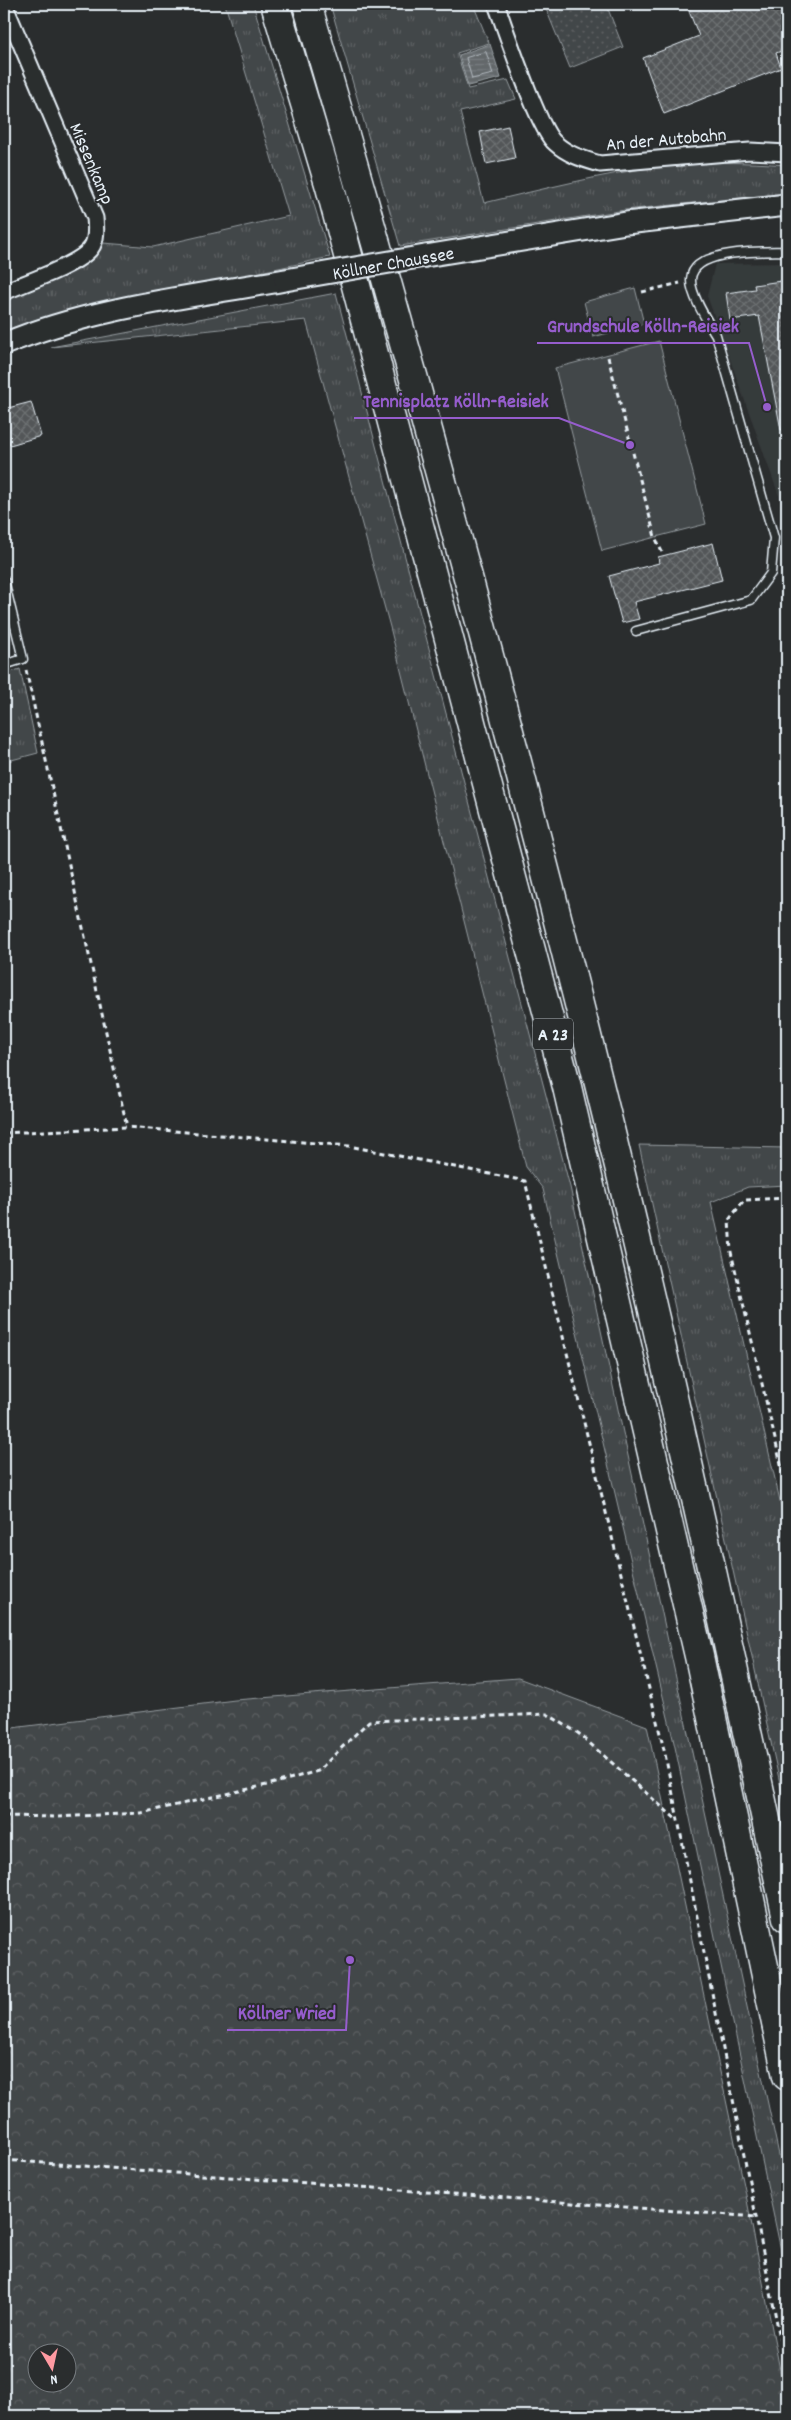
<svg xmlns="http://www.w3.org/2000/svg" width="791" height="2420" font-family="Dekko,sans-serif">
<defs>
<pattern id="grass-tufts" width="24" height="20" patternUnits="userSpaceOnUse" patternTransform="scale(1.25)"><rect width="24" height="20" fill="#424648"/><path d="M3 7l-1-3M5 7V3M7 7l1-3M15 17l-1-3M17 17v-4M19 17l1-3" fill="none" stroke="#5d6163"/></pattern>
<pattern id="forest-crowns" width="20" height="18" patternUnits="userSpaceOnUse" patternTransform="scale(1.25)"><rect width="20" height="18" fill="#424648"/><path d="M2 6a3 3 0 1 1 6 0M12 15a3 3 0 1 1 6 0" fill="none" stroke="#5d6163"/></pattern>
<pattern id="garden-dots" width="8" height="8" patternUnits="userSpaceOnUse" patternTransform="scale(1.25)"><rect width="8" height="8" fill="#424648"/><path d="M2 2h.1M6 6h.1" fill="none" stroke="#5d6163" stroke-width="1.8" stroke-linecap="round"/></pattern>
<pattern id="water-rules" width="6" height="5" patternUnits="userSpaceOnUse" patternTransform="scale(1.25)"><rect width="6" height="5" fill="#63686b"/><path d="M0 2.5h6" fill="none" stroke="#797e81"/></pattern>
<pattern id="building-cross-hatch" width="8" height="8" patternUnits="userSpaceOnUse" patternTransform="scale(1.25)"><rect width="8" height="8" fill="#535759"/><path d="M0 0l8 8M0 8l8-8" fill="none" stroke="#6c7072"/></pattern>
</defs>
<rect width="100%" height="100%" fill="#2a2d2e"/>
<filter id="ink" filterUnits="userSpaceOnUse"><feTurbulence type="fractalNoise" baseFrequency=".02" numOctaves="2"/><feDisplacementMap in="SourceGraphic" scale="10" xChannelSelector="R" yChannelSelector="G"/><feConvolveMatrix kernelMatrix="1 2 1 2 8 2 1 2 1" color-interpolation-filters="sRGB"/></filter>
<g filter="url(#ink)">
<path fill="#363a3b" d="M787 263V518L707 296 715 264Z"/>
<g fill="url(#grass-tufts)" stroke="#959ca0">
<path d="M225 4H253L330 257 32 321 4 332V300C36 286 85 274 103 243L153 247 289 216Z"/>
<path d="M330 4H473L489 43 457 53 468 89 508 80 516 99 460 112 484 203C543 189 602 174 662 166 703 161 746 162 787 165V193L625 210 400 246Z"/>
<path d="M336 293 570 1187 787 2192V2279L675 1747 543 1189 526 1167 390 627 306 320 51 347Z"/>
<path d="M20 669 38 753 4 762V674Z"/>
<path d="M639 1145 787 1148V1185L748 1187 711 1202 787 1531V1815Z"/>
</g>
<path fill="url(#forest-crowns)" stroke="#959ca0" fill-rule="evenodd" d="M518 1678 647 1726 745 2190 787 2406V2416H4V1729L235 1700ZM38 2352H68V2382H38Z"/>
<path fill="url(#garden-dots)" stroke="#959ca0" d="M560 4H606L623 47 570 68 546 9Z"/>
<g fill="#424648" stroke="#959ca0">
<path d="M635 288 644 324 593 337 584 302Z"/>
<path d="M659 341 706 524 602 551 555 368Z"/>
</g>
<path fill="url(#water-rules)" stroke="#989fa3" d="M490 44 501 78 468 86 459 55Z"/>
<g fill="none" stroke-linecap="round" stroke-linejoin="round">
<path stroke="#b3bac0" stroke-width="1" d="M486 52 493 74 472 79 466 58Z"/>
</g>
<g fill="url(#building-cross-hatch)" stroke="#e8f1f8">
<path d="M686 4H787V49L776 53 781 68 664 114 643 58 699 36Z"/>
<path d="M508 126 515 158 486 164 480 132Z"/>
<path d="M781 281 787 327V429L781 430 759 316 730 320 726 293 755 289 754 285Z"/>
<path d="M31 402 41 436 10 445 4 422V409Z"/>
<path d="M713 543 722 580 634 602 639 619 622 623 609 576 659 563 658 557Z"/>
</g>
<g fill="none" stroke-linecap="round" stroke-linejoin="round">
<defs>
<g id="lane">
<path d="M4 580 23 659 4 665"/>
<path d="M636 631 751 600 771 573 774 538 716 335C708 322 690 295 691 279 693 248 765 252 787 251"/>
</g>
<g id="street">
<path d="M496 4C506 30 538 129 555 143 568 155 583 159 600 164L750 151 787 153"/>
<path d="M4 292C24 283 79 265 91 248 97 240 96 228 95 218L4 4"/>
</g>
<g id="secondary">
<path d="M425 256 626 223 787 205"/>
<path d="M4 344C93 307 191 297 285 280"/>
</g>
<g id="highway">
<path d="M275 4 330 187 567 1087 699 1656 787 2076"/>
<path d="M307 4C411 359 508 717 597 1076 666 1355 727 1637 787 1918"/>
</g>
</defs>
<use href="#lane" stroke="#e8f1f8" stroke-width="11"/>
<use href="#street" stroke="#e8f1f8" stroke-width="19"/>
<use href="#secondary" stroke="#e8f1f8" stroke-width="25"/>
<use href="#highway" stroke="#e8f1f8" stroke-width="31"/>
<g stroke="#e8f1f8" stroke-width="3" stroke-dasharray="5 4" stroke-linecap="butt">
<path d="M642 292 680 283"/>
<path d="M608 357 655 537 662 552"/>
<path d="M26 670 127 1127"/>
<path d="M4 1133 127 1127 349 1146 525 1181 665 1754 787 2374"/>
<path d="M787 1198 744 1200 729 1220 731 1252 787 1490"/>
<path d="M4 1816 57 1817 141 1813 271 1784 318 1771 369 1721 547 1714 578 1733 678 1821"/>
<path d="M4 2160 757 2217"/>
</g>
<use href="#lane" stroke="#2a2d2e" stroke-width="8"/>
<use href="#street" stroke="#2a2d2e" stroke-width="15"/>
<use href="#secondary" stroke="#2a2d2e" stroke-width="21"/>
<use href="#highway" stroke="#2a2d2e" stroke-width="28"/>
<defs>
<path id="secondary-bridge" d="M285 280 425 256"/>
</defs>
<use href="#secondary-bridge" stroke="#e8f1f8" stroke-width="25" stroke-linecap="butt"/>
<use href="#secondary-bridge" stroke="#2a2d2e" stroke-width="21"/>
</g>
</g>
<g text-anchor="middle" stroke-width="4" stroke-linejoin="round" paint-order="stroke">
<rect fill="#2a2d2e" stroke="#afb6bb" stroke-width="1" x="533" y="1018.5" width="40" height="31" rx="4"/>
<g font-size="18" font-weight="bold" fill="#e8f1f8">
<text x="553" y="1040">A 23</text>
</g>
<g font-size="19" fill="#e8f1f8" stroke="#2a2d2e">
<text transform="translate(666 138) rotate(-5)" y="7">An der Autobahn</text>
<text transform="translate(93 163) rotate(67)" y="7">Missenkamp</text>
<text transform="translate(393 262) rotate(-10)" y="7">Köllner Chaussee</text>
</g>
</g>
<path fill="none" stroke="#965dcd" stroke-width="2" d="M767 407L749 343H537M630 445L559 418H354M350 1960L346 2030H227"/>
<g fill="#965dcd" stroke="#2a2d2e" stroke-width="2">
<circle cx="767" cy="407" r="5"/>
<circle cx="630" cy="445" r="5"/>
<circle cx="350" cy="1960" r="5"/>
</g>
<g font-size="20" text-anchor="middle" font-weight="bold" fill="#965dcd" stroke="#2a2d2e" stroke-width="4" stroke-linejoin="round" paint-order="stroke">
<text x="643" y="332">Grundschule Kölln-Reisiek</text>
<text x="456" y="407">Tennisplatz Kölln-Reisiek</text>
<text x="287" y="2019">Köllner Wried</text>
</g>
<rect width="791" height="2420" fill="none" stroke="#2a2d2e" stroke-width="20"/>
<rect x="10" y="10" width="771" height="2400" fill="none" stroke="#e8f1f8" stroke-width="2" filter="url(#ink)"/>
<g transform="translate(52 2368) rotate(171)"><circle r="24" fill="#2a2d2e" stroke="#767b7f"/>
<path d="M0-4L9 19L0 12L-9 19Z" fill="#ff9aa2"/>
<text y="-8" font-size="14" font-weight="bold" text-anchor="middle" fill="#e8f1f8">N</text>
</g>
</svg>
